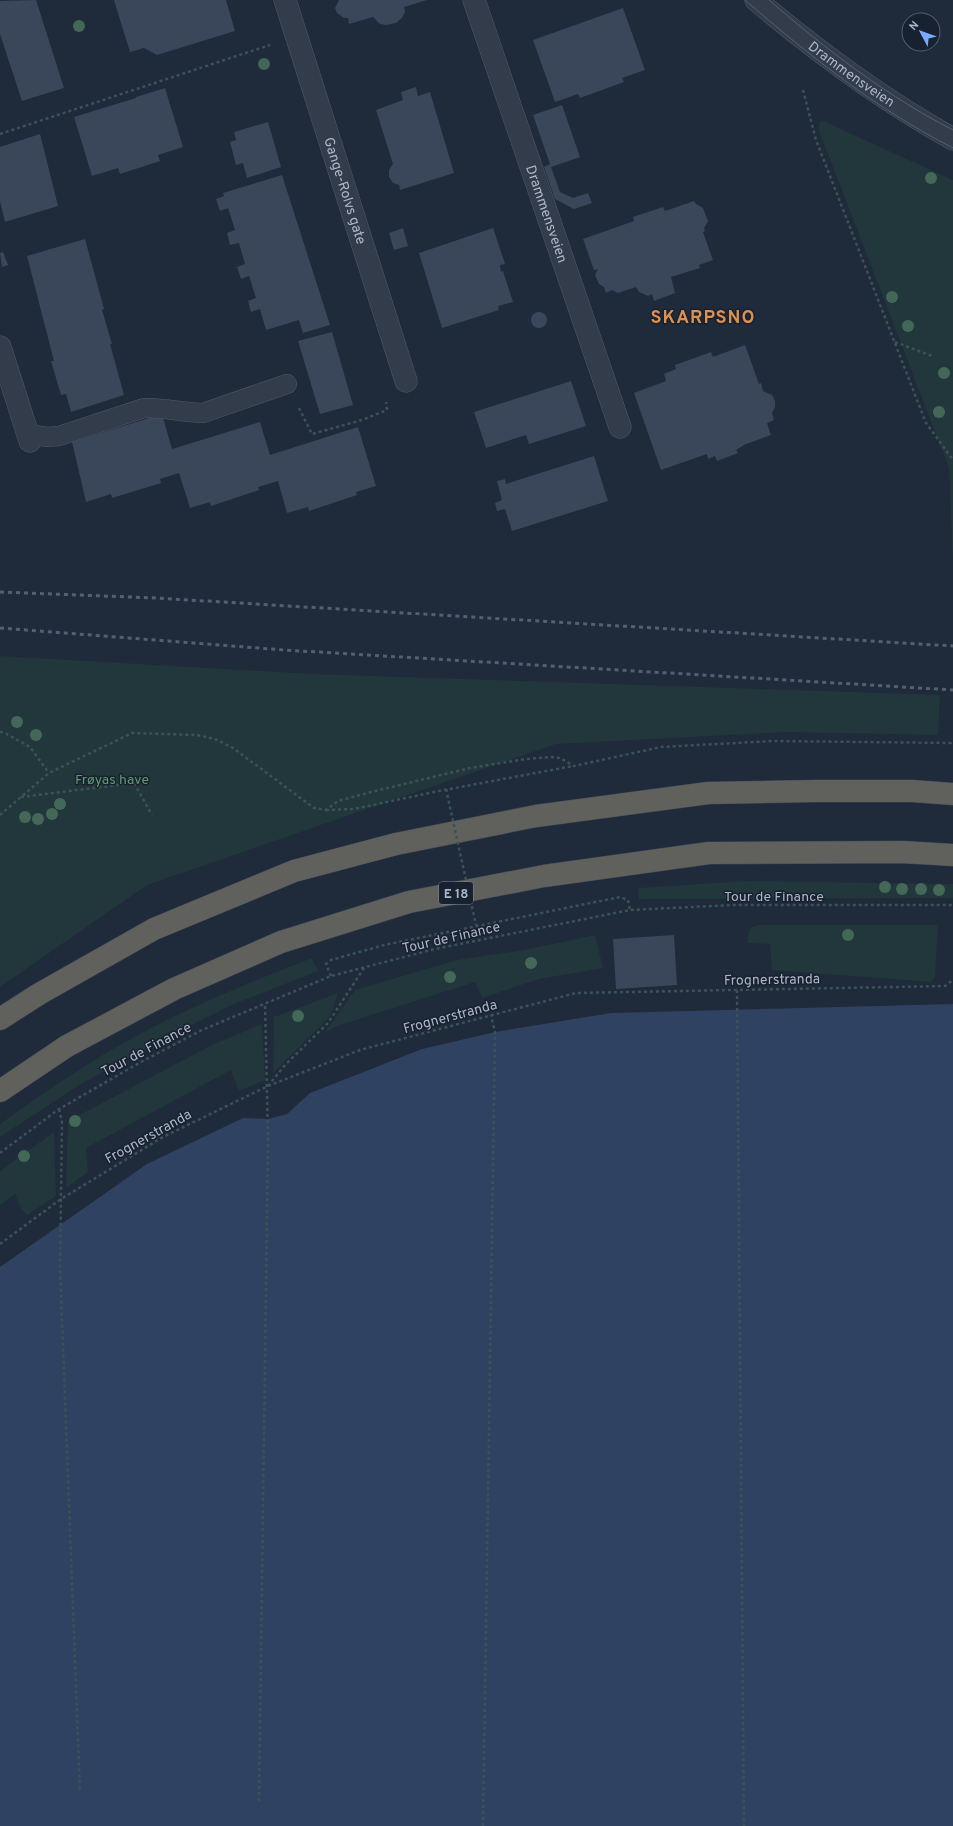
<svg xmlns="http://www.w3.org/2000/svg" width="953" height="1826" font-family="Overpass,sans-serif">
<rect width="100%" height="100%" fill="#1f2a3a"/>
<g fill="#21373b">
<path d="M821 120 953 180V564L949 468 818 128Z"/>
<path d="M0 656 313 674 940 695 938 735 786 732 556 744 147 885 0 987Z"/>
<path d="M747 881 953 884V898L639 899 638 888Z"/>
<path d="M758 925H938L935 977 931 982 772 970 770 944 747 943 750 928Z"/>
<path d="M595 935 603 968 539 979 482 998 475 982 340 1025 325 1032 355 990 457 960 524 950Z"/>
<path d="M312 958 318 971 234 1004 167 1037 81 1084 0 1137V1124C55 1084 114 1045 175 1016 220 994 266 976 312 958Z"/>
<path d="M338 993 330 1017 273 1073 274 1017Z"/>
<path d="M262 1024 265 1080 239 1091 231 1070 86 1148 88 1172 66 1188 68 1121 212 1045Z"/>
<path d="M54 1132 56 1196 27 1215 22 1210 15 1194 0 1205V1171Z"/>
</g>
<path fill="#2f4261" d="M953 1004V1826H0V1267L147 1164 243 1118 268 1119 287 1114 310 1093 422 1049 495 1032 611 1013Z"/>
<g fill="#3a475b">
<path d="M36 0 64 88 22 101 0 34V1Z"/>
<path d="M114 0H226L235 31 157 55 144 48 130 52Z"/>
<path d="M339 0H427L404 7 405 12 402 18 396 23 386 25 380 24 373 17 349 24 348 18H344L337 13 335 8Z"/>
<path d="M623 8 645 70 622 78 624 82 580 98 578 94 555 102 533 40Z"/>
<path d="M416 87 418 96 430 92 454 173 400 190 399 185 393 183 389 177V170L393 164 376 110 403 100 401 92Z"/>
<path d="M165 88 183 147 158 155 160 161 120 174 118 168 92 176 74 117 136 98V97Z"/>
<path d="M562 105 580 157 551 167 560 192 573 198 588 193 592 203 574 209 555 199 544 167 550 164 533 115Z"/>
<path d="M268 122 281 167 247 178 243 163 236 165 230 142 236 140 234 132Z"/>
<path d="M40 134 58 206 5 222 0 201V147Z"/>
<path d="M282 175 330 325 303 333 299 320 266 330 260 309 251 312 248 301 256 298 249 276 241 279 237 267 245 264 239 243 230 245 227 233 235 230 228 208 220 211 216 199 224 196 223 193Z"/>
<path d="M694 201 696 204 703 208 708 221 704 228 705 231 703 232 713 260 699 265 700 268 671 277 675 293 654 301 652 294 648 296 639 292 636 287 618 293 612 290 606 293 604 287 599 284 595 275 598 269 594 270 583 239 634 221 633 217 663 207 665 211Z"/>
<path d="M403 228 408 246 394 250 389 233Z"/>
<path d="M493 228 505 264 500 265 501 272 503 271 513 302 498 306 499 310 442 328 419 253Z"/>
<path d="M85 239 104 309 102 310 112 344H110L124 395 71 412 66 394 61 395 51 361H54L27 256Z"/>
<path d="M3 252 8 265 2 267 0 253Z"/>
<circle cx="539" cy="320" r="8"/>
<path d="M332 332 353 405 320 414 298 341Z"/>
<path d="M745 345 759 384 761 383 763 391 772 395 775 401V407L772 413 774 420 767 423 771 435 744 445 736 450 738 453 717 461 715 456 708 459 707 454 661 470 634 393 666 381 664 374 676 369 675 365 711 352 713 357Z"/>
<path d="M571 381 586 426 529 444 526 435 486 448 474 412Z"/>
<path d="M162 414 172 449 260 422 270 455 358 427 376 486 356 492 357 495 309 511 308 507 287 513 278 481 258 487 259 490 211 506 210 502 190 508 179 473 160 479 161 483 112 498 111 494 86 502 72 442Z"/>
<path d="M594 456 608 501 512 531 505 509 497 511 495 503 502 500 497 481 505 479 506 484Z"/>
<path d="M674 935 677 985 616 989 613 939Z"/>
</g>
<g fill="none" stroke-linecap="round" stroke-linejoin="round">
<defs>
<path id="service" d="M28 434 48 437 59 436 144 408C164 407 183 413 203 413L287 384"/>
<g id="minor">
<path id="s1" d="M285 0 406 381"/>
<path id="s2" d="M474 0 620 427"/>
<path d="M0 347 30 441"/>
</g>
<g id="tertiary">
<path id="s3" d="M756 0C819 53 881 99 953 139"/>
</g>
<g id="trunk">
<path d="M0 1019 39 994 154 929 294 871 396 844 536 816 708 793 815 791H912L953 794"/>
<path d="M0 1091 67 1046 174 989 281 942 409 902 544 876 709 853 902 852 953 855"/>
</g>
</defs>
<use href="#service" stroke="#505968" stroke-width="20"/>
<use href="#minor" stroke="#505968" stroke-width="23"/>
<use href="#tertiary" stroke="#505968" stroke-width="23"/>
<use href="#trunk" stroke="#3d4655" stroke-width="23"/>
<g stroke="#3b5356" stroke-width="2.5" stroke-dasharray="3 3" stroke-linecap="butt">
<path d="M803 90 816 140 926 423 953 460"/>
<path d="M0 134 270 45"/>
<path d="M895 342 932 356"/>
<path d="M299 408 312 434 362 420 387 410 386 402"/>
<path d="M0 732H3L30 747 49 773"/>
<path d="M21 797 134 783 152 815"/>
<path d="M326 810 354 809 439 791 573 766"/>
<path d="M0 815 49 773 132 733 197 735 215 739 233 748 314 808 326 810 338 801 371 792 470 768 526 759 550 757 560 758 574 766 661 747 773 741 951 743 953 741"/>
<path d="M331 976 326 964 331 960 384 945 620 897 628 900 630 910"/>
<path d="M737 990 744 1826"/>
<path d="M268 1086 285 1065 328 1023 364 968"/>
<path d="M59 1109 62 1122 60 1268 80 1792"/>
<path d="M0 1153 59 1109 141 1062 202 1030 331 976 435 949 630 910 733 905H953"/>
<path d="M0 1244 61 1199 163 1137 268 1086 360 1050 576 993 945 986 953 980"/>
<path d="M259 1801 268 1139 265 1003"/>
<path d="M483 1826 495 1032 491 1015"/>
</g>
<use href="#service" stroke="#323c4a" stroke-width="19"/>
<use href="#minor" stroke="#323c4a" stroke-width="22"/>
<use href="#tertiary" stroke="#323c4a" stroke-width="22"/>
<use href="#trunk" stroke="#60605c" stroke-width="22"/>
<g stroke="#545f72" stroke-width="1">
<path d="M745 0C811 57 875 108 953 148"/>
<path d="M769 0C827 50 885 95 953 130"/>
</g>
<g stroke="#545f72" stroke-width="3" stroke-dasharray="4 4" stroke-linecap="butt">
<path d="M0 592 156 598 953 646"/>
<path d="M0 628 284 650 953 690"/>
</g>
<path stroke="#3b5356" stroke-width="2.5" stroke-dasharray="3 3" stroke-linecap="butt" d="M446 789 476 925"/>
</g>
<g fill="#446858">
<circle cx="79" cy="26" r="6"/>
<circle cx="264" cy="64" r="6"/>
<circle cx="931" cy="178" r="6"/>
<circle cx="892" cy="297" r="6"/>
<circle cx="908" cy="326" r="6"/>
<circle cx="944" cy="373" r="6"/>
<circle cx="939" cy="412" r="6"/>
<circle cx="17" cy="722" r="6"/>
<circle cx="36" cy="735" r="6"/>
<circle cx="60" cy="804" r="6"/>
<circle cx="52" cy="814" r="6"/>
<circle cx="25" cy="817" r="6"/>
<circle cx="38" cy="819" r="6"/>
<circle cx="885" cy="887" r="6"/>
<circle cx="902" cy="889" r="6"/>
<circle cx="921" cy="889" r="6"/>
<circle cx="939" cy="890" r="6"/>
<circle cx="848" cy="935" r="6"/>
<circle cx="531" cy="963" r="6"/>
<circle cx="450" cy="977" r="6"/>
<circle cx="298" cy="1016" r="6"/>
<circle cx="75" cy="1121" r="6"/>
<circle cx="24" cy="1156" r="6"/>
</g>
<g text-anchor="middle" stroke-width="3" stroke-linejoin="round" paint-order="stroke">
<rect fill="#18212f" stroke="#808999" stroke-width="1" x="439" y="882" width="34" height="22" rx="3"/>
<g font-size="13" font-weight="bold" fill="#adb6c7">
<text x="456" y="898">E 18</text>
</g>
<g font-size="14" fill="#adb6c7" stroke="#18212f">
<text dy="5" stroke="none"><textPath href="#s3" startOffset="121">Drammensveien</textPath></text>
<text dy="5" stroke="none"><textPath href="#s1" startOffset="200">Gange-Rolvs gate</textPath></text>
<text dy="5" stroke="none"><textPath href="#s2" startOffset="226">Drammensveien</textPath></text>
<text x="774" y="901">Tour de Finance</text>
<text transform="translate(451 937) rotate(-13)" y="5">Tour de Finance</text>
<text transform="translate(772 979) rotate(-1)" y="5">Frognerstranda</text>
<text transform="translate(450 1016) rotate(-15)" y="5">Frognerstranda</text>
<text transform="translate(146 1049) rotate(-28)" y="5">Tour de Finance</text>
<text transform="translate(148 1136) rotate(-29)" y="5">Frognerstranda</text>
</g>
<g font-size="14" fill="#629a70" stroke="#18212f">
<text x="112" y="784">Frøyas have</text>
</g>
<g font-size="18" font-weight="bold" letter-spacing="1" fill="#dd9151" stroke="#18212f">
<text x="703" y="323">SKARPSNO</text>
</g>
</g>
<g transform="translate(921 32) rotate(311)"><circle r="19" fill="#18212f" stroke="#545d6c"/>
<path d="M0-3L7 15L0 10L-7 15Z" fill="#7aaaff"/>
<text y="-6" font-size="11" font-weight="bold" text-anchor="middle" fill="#adb6c7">N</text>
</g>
</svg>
